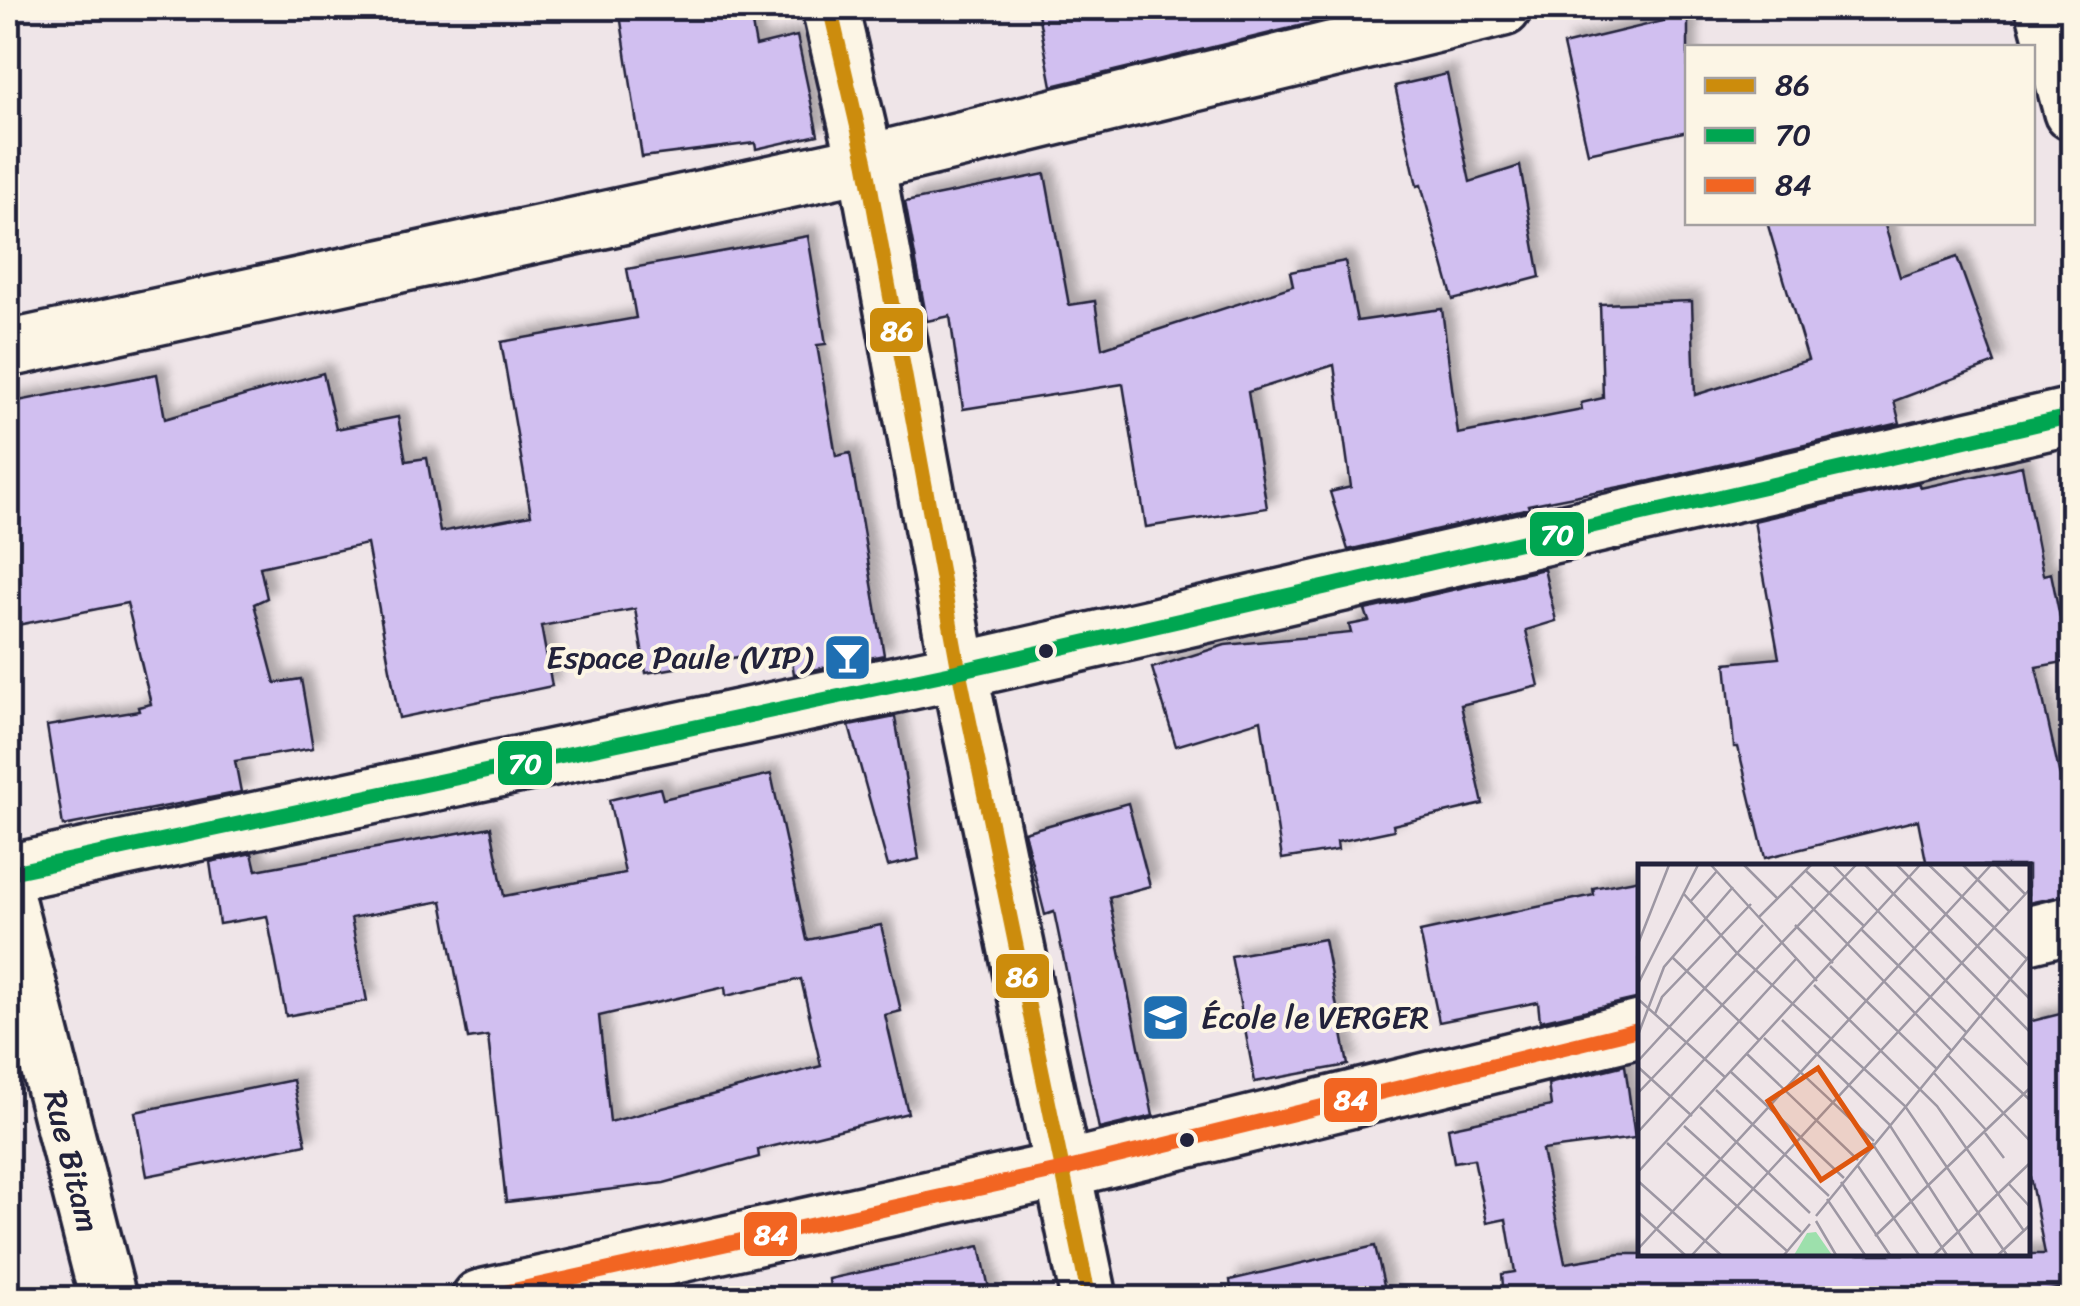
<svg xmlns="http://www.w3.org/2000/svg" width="2080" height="1306" font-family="Sriracha,sans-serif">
<defs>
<filter id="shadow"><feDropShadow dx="9" dy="-9" stdDeviation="5" flood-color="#0004"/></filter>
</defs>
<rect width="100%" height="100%" fill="#efe5e8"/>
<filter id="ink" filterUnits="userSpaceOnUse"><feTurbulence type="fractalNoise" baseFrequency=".01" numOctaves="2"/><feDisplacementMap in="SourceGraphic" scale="20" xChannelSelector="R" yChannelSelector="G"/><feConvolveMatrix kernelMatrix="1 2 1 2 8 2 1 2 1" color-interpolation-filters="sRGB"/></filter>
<g filter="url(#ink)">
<g fill="#d1bff0" stroke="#22223b" stroke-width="2.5" fill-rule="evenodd" filter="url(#shadow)">
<path d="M619 8H749L756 46 797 36 818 135 756 149 755 143 642 157Z"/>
<path d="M1037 8H1373L1052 86Z"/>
<path d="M1688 15V131L1588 153 1563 45Z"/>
<path d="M1447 74 1470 182 1520 166 1540 277 1453 300 1421 185 1417 186 1395 86Z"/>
<path d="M1045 174 1069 305 1095 301 1102 348 1293 286 1290 272 1345 261 1357 321 1442 309 1458 434 1582 410 1581 403 1603 398 1600 304 1692 301 1695 395 1808 360 1767 222H1884L1900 277 1957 257 1995 363 1894 401 1900 423 1650 481 1528 505 1529 508 1348 550 1330 492 1351 487 1334 365 1248 392 1267 508 1146 527 1123 384 963 409 950 316 927 321 905 202Z"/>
<path d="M808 236 826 344 817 345 836 456 850 453 884 655 794 674 790 648 646 673 635 609 541 626 552 686 399 718 367 544 260 567 267 598 254 604 275 683 301 679 313 748 235 761 241 792 63 826 47 726 139 711 138 707 151 704 127 603 8 627V403L157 374 165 419 323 373 336 429 398 417 406 461 427 458 440 532 531 515 501 342 636 318 627 269Z"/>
<path d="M2022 466 2043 575 2051 573 2069 661 2036 667 2072 831V894L2028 903V866H1927L1918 820 1765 858 1738 747H1734L1726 663 1779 658 1754 521 1918 483 1920 488Z"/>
<path d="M1544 569 1556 621 1526 630 1539 686 1461 705 1483 804 1393 825 1394 830 1337 842 1338 850 1282 859 1261 720 1176 746 1152 668 1225 645 1351 633 1349 625 1369 621 1365 610Z"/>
<path d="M895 717 919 859 888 866 849 726Z"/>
<path d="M771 774 807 940 881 925 901 1011 885 1015 908 1113 758 1150 759 1157 664 1183 506 1202 488 1036 468 1039 442 901 351 918 367 1001 286 1016 267 916 219 924 210 862 252 853 256 870 491 827 504 896 625 873 609 800 660 788 663 799ZM801 979 821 1066 610 1122 599 1016 725 987 726 996Z"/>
<path d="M1128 803 1150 886 1109 897 1153 1116 1099 1129 1054 912 1045 915 1024 832Z"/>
<path d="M1640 879V998L1540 1021 1538 1002 1439 1022 1420 932 1594 895 1593 888Z"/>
<path d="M1324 939 1348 1065 1255 1082 1231 956Z"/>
<path d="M2072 1011V1286L2010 1298H1504L1502 1274 1515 1272 1506 1219 1487 1223 1474 1159 1454 1162 1448 1128 1551 1106 1548 1084 1625 1065 1635 1138 1542 1150 1565 1263 1620 1254H2045L2028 1167V1022Z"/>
<path d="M293 1080 306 1144 147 1176 135 1112Z"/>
<path d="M980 1246 991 1298H831L829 1279Z"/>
<path d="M1375 1246 1387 1298H1232L1230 1280Z"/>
</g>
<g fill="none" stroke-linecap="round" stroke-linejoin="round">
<defs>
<g id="minor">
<path d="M830 8 866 163 959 671 1089 1298"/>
<path d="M8 349 866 163 1503 8"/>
<path d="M8 873 959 671 2072 416"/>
<path d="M8 906 108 1298"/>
<path d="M2028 935 2072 924"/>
<path d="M480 1298 1062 1170 1640 1029"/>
</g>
<path id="highway" d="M2044 8 2072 112"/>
</defs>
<use href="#minor" stroke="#22223b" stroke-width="62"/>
<use href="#highway" stroke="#22223b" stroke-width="62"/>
<use href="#minor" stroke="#fcf5e5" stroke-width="55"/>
<use href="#highway" stroke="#fcf5e5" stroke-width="55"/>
<defs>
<path id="bus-1" d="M830 8 866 163 959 671 1089 1298"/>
<path id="bus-2" d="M8 873 959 671 2072 416"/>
<path id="bus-3" d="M480 1298 1062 1170 1640 1029"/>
</defs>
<use href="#bus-1" stroke="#fcf5e5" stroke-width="22"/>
<use href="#bus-2" stroke="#fcf5e5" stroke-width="22"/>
<use href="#bus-3" stroke="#fcf5e5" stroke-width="22"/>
<use href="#bus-1" stroke="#cc8c0c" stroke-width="15"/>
<use href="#bus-2" stroke="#00a651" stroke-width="15"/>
<use href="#bus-3" stroke="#f26522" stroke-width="15"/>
</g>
</g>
<defs>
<symbol id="bar-square" viewBox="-11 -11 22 22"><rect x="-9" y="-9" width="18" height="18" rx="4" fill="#1f6fb2" stroke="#fcf5e5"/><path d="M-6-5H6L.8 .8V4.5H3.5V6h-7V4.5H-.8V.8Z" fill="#fff"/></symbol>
<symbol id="school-square" viewBox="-11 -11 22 22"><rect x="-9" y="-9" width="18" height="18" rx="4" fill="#1f6fb2" stroke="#fcf5e5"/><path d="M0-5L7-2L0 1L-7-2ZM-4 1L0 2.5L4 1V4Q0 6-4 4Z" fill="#fff"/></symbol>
</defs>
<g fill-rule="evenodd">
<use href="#bar-square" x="820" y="630" width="55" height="55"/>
<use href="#school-square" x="1138" y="990" width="55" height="55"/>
</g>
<g fill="#22223b" stroke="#fcf5e5" stroke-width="4">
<circle cx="1046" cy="651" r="9"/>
<circle cx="1187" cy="1140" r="9"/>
</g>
<g text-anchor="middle" stroke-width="8" stroke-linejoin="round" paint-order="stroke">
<g font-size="32" fill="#22223b" stroke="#fcf5e5" text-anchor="end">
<text x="812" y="668">Espace Paule (VIP)</text>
<text x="1201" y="1028" text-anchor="start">École le VERGER</text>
</g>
<g font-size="32" fill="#22223b" stroke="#fcf5e5">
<text transform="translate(72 1161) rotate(76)" y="11">Rue Bitam</text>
</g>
</g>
<g transform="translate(1638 864)">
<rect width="392" height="392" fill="#efe5e8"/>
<path d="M178 368 194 391H156L169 369Z" fill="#9de0ac"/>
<path fill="none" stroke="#9d97a3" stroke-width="2.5" d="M73 1 179 117M106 1 140 35M195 1 393 204M227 1 393 169M259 1 393 136M291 1 389 95M325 1 371 47M358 1 387 30M168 7 226 62M153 22 313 186M45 29 99 89 267 242 369 391M52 38 79 7M120 54 173 1M157 61 195 99M224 66 328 168M0 80 31 1M34 93 122 177M192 102 298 204M0 120 60 1M176 121 299 242 386 367M0 135 88 214M17 150 24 133 113 40M144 156 251 260 335 391M0 171 26 103 95 23M324 173 393 237M126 174 236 277M109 190 220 296M309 190 393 278M0 197 125 61M0 203 54 252M93 208 206 314M295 208 349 267M78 226 191 332M0 229 218 1M62 243 172 349M46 262 163 368M0 268 158 95M347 269 366 294M29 279 149 387M234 279 309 391M220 302 281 391M0 308 282 1M0 317 83 391M203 318 252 391M370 319 393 344M189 335 227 391M0 348 47 391M178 352 393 90M178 357 198 391M237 372 393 223M0 385 353 1M54 391 393 24M146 391 172 360M296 391 393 298M360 391 393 360"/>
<path fill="#de560e" fill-opacity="0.15" stroke="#de560e" stroke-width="5" d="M180 204 233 283 183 316 130 237Z"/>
<rect width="392" height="392" fill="none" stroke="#22223b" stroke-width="5"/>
</g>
<g stroke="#fcf5e5" stroke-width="4">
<rect x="868" y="306" width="57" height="48" rx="10" fill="#cc8c0c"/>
<rect x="1528" y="510" width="58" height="48" rx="10" fill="#00a651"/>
<rect x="496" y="739" width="58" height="48" rx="10" fill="#00a651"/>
<rect x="994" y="952" width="57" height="48" rx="10" fill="#cc8c0c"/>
<rect x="1322" y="1076" width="57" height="48" rx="10" fill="#f26522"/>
<rect x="742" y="1210" width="57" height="48" rx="10" fill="#f26522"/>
</g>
<g font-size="28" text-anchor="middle" font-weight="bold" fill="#fff">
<text x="897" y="340">86</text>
<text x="1557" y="544">70</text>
<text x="525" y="773">70</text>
<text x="1022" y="986">86</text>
<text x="1351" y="1109">84</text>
<text x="771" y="1244">84</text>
</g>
<rect width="2080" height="1306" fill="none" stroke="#fcf5e5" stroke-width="40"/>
<rect x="20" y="20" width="2040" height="1266" fill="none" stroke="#22223b" stroke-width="4" filter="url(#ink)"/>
<rect x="1685" y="45" width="350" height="180" fill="#fcf5e5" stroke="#a5a1a1" stroke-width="2.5"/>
<rect x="1705" y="78" width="50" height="15" fill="#cc8c0c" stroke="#a5a1a1" stroke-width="2.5"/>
<text x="1775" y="95" font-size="30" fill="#22223b">86</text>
<rect x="1705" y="128" width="50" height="15" fill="#00a651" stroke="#a5a1a1" stroke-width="2.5"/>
<text x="1775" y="145" font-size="30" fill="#22223b">70</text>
<rect x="1705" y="178" width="50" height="15" fill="#f26522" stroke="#a5a1a1" stroke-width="2.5"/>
<text x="1775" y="195" font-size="30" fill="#22223b">84</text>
</svg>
